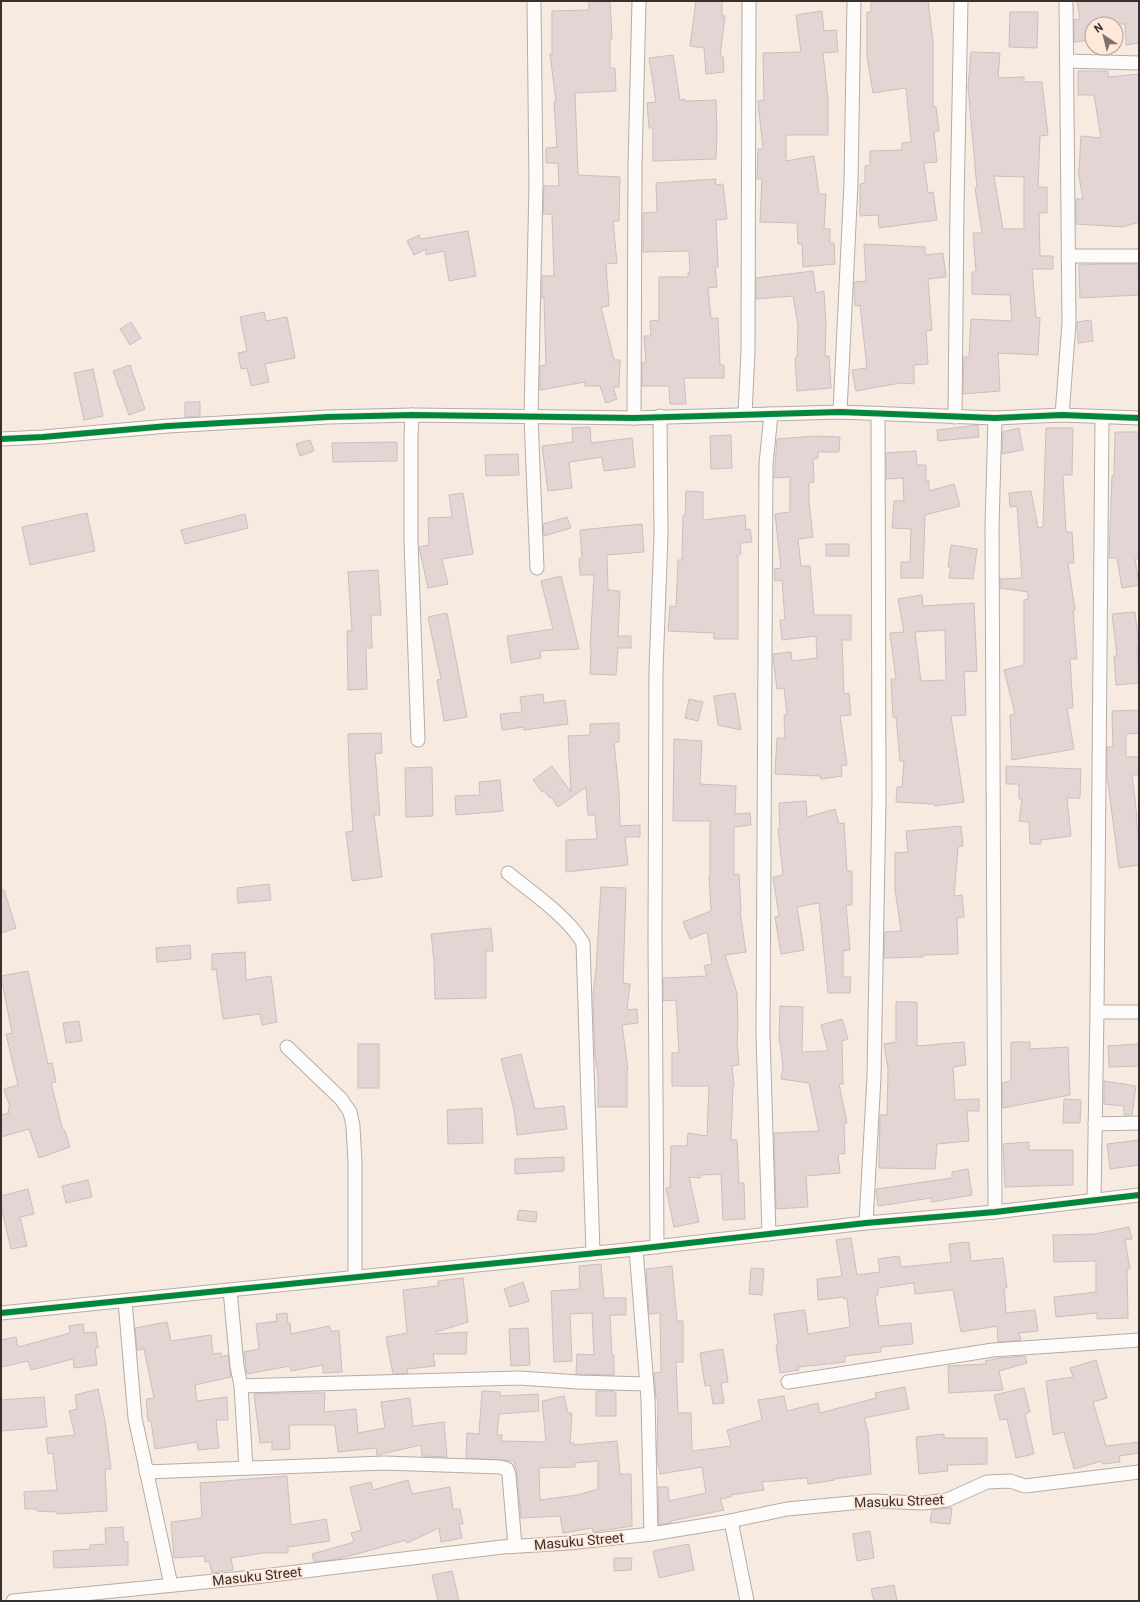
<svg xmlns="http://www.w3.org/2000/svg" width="1140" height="1602" font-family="Roboto,sans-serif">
<rect width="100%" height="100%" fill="#f7eae1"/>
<g fill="#e4d5d5" stroke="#cabfbd" fill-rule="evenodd">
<path d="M589 1H610L612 39H610V68H615L616 91 575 93 578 175 620 177 619 221H613L617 263 606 264 609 306 601 307 614 360H620L619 387H613L617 399 606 403 600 386H585V382L540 390V366L546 365 544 298H542V276H554L552 214H543L544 186H559L558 163H546V148L557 147 554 102H556L550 54H552V11L589 10Z"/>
<path d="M696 1H722V16H725L720 56H723L724 72 706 74 704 48 690 46Z"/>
<path d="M871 1H928L933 41V107H936L939 131 934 132 937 162 924 163 928 193 933 192 937 220 879 228 878 215 860 216V184L865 183V166L870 165V151L902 150V143L911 142 906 88 873 93 867 57V12H871Z"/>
<path d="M1077 1H1139V43L1126 45 1125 24H1092V40L1074 42V20L1080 19Z"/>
<path d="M822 11 824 31 836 30 838 52 823 53 828 101V135H786V161L814 156 819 194H826L824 229H830V243H834L835 264 803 267 802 244H798L797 223 760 222 762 179H757L758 149H763L758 101 764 100 763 53 801 52 796 15Z"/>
<path d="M1010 12H1038L1037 48 1009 47Z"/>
<path d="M971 52 1000 53 998 78 1024 77V82H1042L1048 135 1040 136 1038 187H1047V213H1039L1040 256H1053V269H1032L1036 317 1040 318 1038 355 998 353 1000 391 963 394 964 357H969L971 319 1012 321 1010 295 972 294V272H976L973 233H982L975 188H977L968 87ZM994 176 1024 177V229H1003Z"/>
<path d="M673 55 680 100 685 99V101L716 100 717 132 716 159 653 161V128H649L647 103 656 102 649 58Z"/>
<path d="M1078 71H1108V77L1139 74V222L1123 227 1076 224V199H1083L1078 171H1079L1081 136 1101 138 1094 95H1078Z"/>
<path d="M716 179 715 185 723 184 727 219 716 220 718 267H715L717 287 708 288 711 318H718L720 365H724V378H684L686 404H670L669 386H642V363H646L644 336H651L650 321 659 320V277H688V273L690 272 689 251 643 252V213L657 212 656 183Z"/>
<path d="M468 231 476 276 449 281 444 251 426 255V249L414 255 407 241 419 235 421 239Z"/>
<path d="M864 244 925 247V255L943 253 946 277 928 279 932 330 926 331 928 364 914 365V384L900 383 856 391 852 370 867 368 860 305 855 306 854 292V282L866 281Z"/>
<path d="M1100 264H1138L1139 295 1080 298 1079 265Z"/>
<path d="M813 271 816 293 824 291 826 324 825 356H829L831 388 797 391 795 358H797L798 325 793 296 756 299V278Z"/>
<path d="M264 312 266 321 287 317 295 358 265 364 269 382 251 386 247 368 241 369 238 353 247 351 240 317Z"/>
<path d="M1091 320 1093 341 1078 343 1077 322Z"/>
<path d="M131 322 141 338 130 345 120 329Z"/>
<path d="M130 365 145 409 129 415 113 371Z"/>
<path d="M93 369 103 416 84 420 74 373Z"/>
<path d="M185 402H200V416L185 417Z"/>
<path d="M978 425 979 437 938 441 937 430Z"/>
<path d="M590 427 591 443 632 438 635 467 604 471 602 457 569 462 572 488 548 491 542 446 573 442 572 428Z"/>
<path d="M1019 428 1023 450 1002 454 1003 432Z"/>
<path d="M1046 428H1073L1072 475H1063L1066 532H1072L1074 563H1068L1075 610H1073L1077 659H1070L1073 708H1067L1074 749 1012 760 1010 715 1015 714 1004 670 1024 665V600L1028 599V592L1000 588V579L1022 578 1017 506 1010 507 1009 493 1031 491 1038 528 1043 527Z"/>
<path d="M1115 432H1139V559H1135L1139 585 1122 588 1117 558H1109L1112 476H1114Z"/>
<path d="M731 435 732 468 711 469 710 436Z"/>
<path d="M816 436 840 437 839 452H818V458L813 459 814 482 809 483V502L813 537 798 539 801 566H810L814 615H851V640H842L844 694 849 693 851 715 840 716 847 765 841 766 842 776 821 779 820 776 775 774 777 738H785L784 715H787L784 688 777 689 773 657V654L791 652 792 661 817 658 816 636 782 640 780 620H785L782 580 775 581 774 569 781 568 775 514 790 512V477L774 478 777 439Z"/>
<path d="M310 440 314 451 300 456 296 444Z"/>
<path d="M397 442V461L333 462 332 443Z"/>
<path d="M916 451 917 465H926V481H929V491L954 484 960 506 925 515 923 578H901V562H910L911 529 892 528 894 501H904L903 478 886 479V453Z"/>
<path d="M518 454 519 475 486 476 485 455Z"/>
<path d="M686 491 703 492V520L745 515 746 530 750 529 752 542 740 543 741 554 738 555V639H714V633L668 631 670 606 676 607 678 560H682L683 516H685Z"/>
<path d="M463 493 473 554 442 559 448 584 428 588 419 547 429 545 428 518 452 517 449 495Z"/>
<path d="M87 513 95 551 30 565 22 527Z"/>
<path d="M245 514 248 528 185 544 181 530Z"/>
<path d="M567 517 571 528 544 536 543 524Z"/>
<path d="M642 524 644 552 607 555 608 590 620 591 618 636H631V648H618L616 675 590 674 591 649H590L594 575H580L579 559 582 558 580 530Z"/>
<rect x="826" y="544" width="23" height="12"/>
<path d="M951 545 977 549 973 579 949 578 951 567H948Z"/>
<path d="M378 570 381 615H371L372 648H366L367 689 348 690 347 631H352L348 572Z"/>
<path d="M561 576 579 649 540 651 541 658 511 663 507 636 553 629 541 581Z"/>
<path d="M922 595 923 606 974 603 977 671 964 672 966 715 951 716 964 802 935 806 934 804 896 802 897 787H902L904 761H900L896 717H893L891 679H896L890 633 904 632 898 599ZM945 630 946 680 921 681 915 632Z"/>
<path d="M1135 612 1139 646H1137L1139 683 1116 685 1114 656H1117L1112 614Z"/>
<path d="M447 613 467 717 444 721 437 680 441 679 428 617Z"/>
<path d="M735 693 741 730 718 725 714 696Z"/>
<path d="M543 694 544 703 565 700 568 724 524 730V727L502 730 500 714 522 712 520 697Z"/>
<path d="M689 699 703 702 698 721 685 718Z"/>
<path d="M1139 710V733L1126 734V757H1139V775H1132L1137 817H1136L1139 844V865L1119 868 1107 775V747H1113L1112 711Z"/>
<path d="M619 723V742H614L619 792 620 826 640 825V837H625L628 865 566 872V840L597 839 595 815H588L586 787 558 807 551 797 550 798 544 791 542 792 533 780 552 766 571 792 568 736 590 735V724Z"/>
<path d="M381 733 382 753 375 754 380 815H374L382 877 352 881 346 832 353 831 349 767 348 734Z"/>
<path d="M674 739 702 741 700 784 736 786 735 814 750 813 751 825 734 827V875L739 874 741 912H740L746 952 725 955 737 993 738 1025 737 1042 739 1065 732 1066 734 1086H733L731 1140H737L739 1183H744L745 1219 723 1220 721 1174 700 1175V1178L689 1177 699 1222 674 1227 666 1188 670 1187 671 1146H687L688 1133 707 1136 709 1086H672V1053H679L676 1000 663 1001V978L707 976 704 966 712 964 707 932 690 939 683 922 711 911 709 876H710V821H673Z"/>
<path d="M1006 766 1081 769 1080 798H1067L1071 836 1041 840V844H1030L1029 822 1019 821 1022 799H1019V784H1006Z"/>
<path d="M432 767 433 816 406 817 405 768Z"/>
<path d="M500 780 503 811 456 815 455 796 480 795 479 782Z"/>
<path d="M806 801 807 817 835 809 839 824 844 823 847 871H852V905H846L850 950 843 951V977H851L850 993H828L819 903 797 907 804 950 781 954 775 917 779 916 773 877 783 875 778 829H780L779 803Z"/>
<path d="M961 826 963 846 958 847 954 896 962 895 964 917 957 918 958 954 923 955V957L884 958 885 932 901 931 895 889V853L908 852 906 831Z"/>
<path d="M269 884 271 900 238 903 237 888Z"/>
<path d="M601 887 626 888 623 983 630 984 627 1010 637 1009 638 1023 622 1025 628 1069H627V1107H598V1076L595 1055 593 995 596 969Z"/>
<path d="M1 890H4L16 928 1 933Z"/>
<path d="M491 928 493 951H486V998L435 999 434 961 431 934Z"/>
<path d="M190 945 191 959 157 962 156 948Z"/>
<path d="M245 952 246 980 271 976 277 1022 262 1025 260 1014 223 1019 216 969 212 970V954Z"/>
<path d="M28 971 48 1064 52 1063 56 1082 51 1083 63 1131H65L70 1147 39 1158 29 1129 1 1137V1115L9 1113 8 1108 10 1107 4 1089 18 1085 6 1034 12 1033 1 976Z"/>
<path d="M896 1002H917V1046L964 1042 966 1065 953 1067 955 1100 979 1099V1111H967L969 1141 937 1144 935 1169 879 1168 880 1115H887L888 1069 884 1044 896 1042Z"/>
<path d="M780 1006 803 1007 802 1052 828 1051 821 1025 842 1019 848 1039 842 1041 843 1084H839L847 1123 844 1124 845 1154H838L840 1173 806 1176 808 1207 776 1209 774 1133 819 1131 809 1083 781 1079 783 1067 780 1041H779Z"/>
<path d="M79 1021 82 1041 66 1043 63 1023Z"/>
<path d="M1011 1042H1030V1049L1068 1047 1070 1095 1003 1108 1002 1083 1011 1081Z"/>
<rect x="358" y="1044" width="21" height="44"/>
<path d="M1139 1044V1066L1109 1067 1108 1046Z"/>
<path d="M521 1054 535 1109 564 1106 567 1129 517 1135 514 1110 501 1059Z"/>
<path d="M1104 1081 1136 1086 1132 1115H1124V1106L1104 1104Z"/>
<path d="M1064 1099 1081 1100 1080 1123H1063Z"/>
<path d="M482 1108 483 1143 448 1144 447 1110Z"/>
<path d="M1139 1140V1165L1110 1169 1107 1144Z"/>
<path d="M1029 1142V1150H1073V1185L1005 1187 1003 1144Z"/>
<path d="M564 1157V1171L515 1174V1159Z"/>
<path d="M968 1169 972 1195 932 1202 931 1198 878 1206 876 1189 952 1178V1172Z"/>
<path d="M88 1180 92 1197 66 1203 62 1186Z"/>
<path d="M28 1189 34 1214 20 1217 27 1246 11 1249 1 1206V1196Z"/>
<path d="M519 1210 537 1212 536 1222 517 1220Z"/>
<path d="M1129 1227 1132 1239 1125 1240 1130 1269H1127L1128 1318 1097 1319V1313L1056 1317 1054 1297 1096 1292V1261L1054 1262 1053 1235 1095 1234Z"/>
<path d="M851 1238 857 1275 880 1272 878 1259 899 1256 901 1267 951 1262 949 1244 969 1242 971 1261 1003 1258 1007 1288H1004L1006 1313 1035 1310 1038 1331 1019 1333 1021 1340 998 1342 997 1326 961 1332 953 1290 915 1294 914 1283 878 1288V1295L875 1296 879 1326 911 1323 913 1344 881 1347V1352L845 1356V1362L798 1367 799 1370 780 1373 776 1345H778L774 1314 805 1310 808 1334 850 1327 847 1299H844V1297L818 1300 817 1279 842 1276 836 1240Z"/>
<path d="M601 1264 604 1298H626V1315H610L612 1355H614V1375L576 1374 577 1354 594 1355 592 1313 570 1314 572 1361 554 1362 551 1291 580 1289 579 1266Z"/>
<path d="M672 1266 677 1321H683V1362H676L678 1413H691L692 1451 731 1446 727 1430 762 1420 758 1400 784 1396 787 1411 818 1403 820 1413 876 1398 875 1393 905 1387 909 1409 864 1418 868 1432 871 1474 834 1479 835 1480 808 1484 807 1478 762 1482 764 1490 731 1495V1497L720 1499 724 1510 671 1521V1523L659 1525 658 1487H668L669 1501 706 1493 702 1467 660 1474 657 1457 658 1398H656L654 1373 661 1372 660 1313 649 1314 646 1269Z"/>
<path d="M751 1268 764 1269 762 1295 749 1294Z"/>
<path d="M463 1278 468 1322 436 1332V1334L467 1332 466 1354H433L435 1366 407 1369 408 1373 393 1374 386 1337 407 1333 403 1290 438 1286V1281Z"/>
<path d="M523 1282 529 1301 510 1307 504 1289Z"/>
<path d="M287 1313 288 1323H290L291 1334 329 1326 331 1331H339L342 1372 323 1373V1365L291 1371 290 1366 247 1374 244 1352 259 1349 256 1324 277 1321 276 1314Z"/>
<path d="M167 1322 171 1341 211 1335 213 1354 221 1353V1357L228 1355 231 1377 195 1385 197 1401 227 1397 228 1420H216L219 1448 198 1450 197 1442 155 1449 151 1421H148L146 1399 154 1398 144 1349 137 1350 135 1328Z"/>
<path d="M83 1324 84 1333 96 1332 98 1348H95L97 1365 74 1368 73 1359 31 1370 28 1361 1 1367V1340L16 1337 18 1347 70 1333 69 1326Z"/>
<path d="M528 1328 530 1365 511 1366 509 1329Z"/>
<path d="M723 1349 728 1382 721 1383 724 1403 713 1404 710 1385 705 1386 700 1353Z"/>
<path d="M1025 1356 1027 1363 999 1371 1003 1390 949 1393 948 1366 986 1364 985 1361 1000 1358Z"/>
<path d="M1096 1360 1107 1398 1093 1402 1106 1446 1139 1442V1453L1119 1456 1120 1462 1103 1464 1102 1461 1074 1469 1064 1432 1053 1435 1046 1381 1073 1377 1070 1368Z"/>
<path d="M1024 1388 1030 1412 1025 1414 1034 1454 1016 1458 1007 1419 1000 1420 994 1395Z"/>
<path d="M98 1389 105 1421 111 1469H105L107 1511 57 1514V1512L37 1511V1509H25L24 1492 57 1490 53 1453 48 1454 46 1438 75 1435 69 1411 77 1409 75 1395Z"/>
<path d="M482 1391 500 1392V1396L538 1394 539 1411 499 1414 497 1435H502L501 1441 546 1442 542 1401 564 1396 568 1413H572L570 1443H574V1445L617 1441 620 1474H631L632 1526 593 1532 592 1528 563 1533 560 1516 521 1518 517 1474 514 1461 466 1458 467 1433 479 1434ZM598 1461V1489L577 1495 540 1500 539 1468 575 1467V1463Z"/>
<path d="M596 1391H614V1393H616V1416H596Z"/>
<path d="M290 1393H325L324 1412 356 1409 358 1433 385 1428 381 1402 410 1398 413 1426 444 1422 447 1457 422 1456 421 1445 377 1455 376 1448 338 1452 335 1425H289L290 1449 272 1450V1442L260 1443 254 1394Z"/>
<path d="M44 1397 47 1427 1 1431V1400Z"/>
<path d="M944 1434V1438H987V1464L947 1465 948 1471 919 1474 916 1437Z"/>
<path d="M287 1476 291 1525 326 1519 330 1541 288 1547V1553H262L231 1558 233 1570 212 1573 209 1561 205 1562 204 1556 174 1558 171 1522 202 1518 200 1483Z"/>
<path d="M408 1480 412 1494 450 1487 453 1509H460L463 1524H459L462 1538 441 1542 439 1528 407 1543 406 1540 357 1554 332 1560 314 1562 312 1554 354 1542 351 1533 361 1530 350 1487 371 1482 373 1490Z"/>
<path d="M948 1508H952L950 1524 930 1522 932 1510Z"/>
<path d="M123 1527 124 1542H128V1565L54 1568 53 1551 90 1549V1545L106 1544 105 1528Z"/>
<path d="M870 1531 874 1558 857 1561 853 1534Z"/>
<path d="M689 1544 694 1570 659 1578 653 1551Z"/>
<path d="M614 1558H632L631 1570 614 1571Z"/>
<path d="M452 1571 459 1601H438L432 1575Z"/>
<path d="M894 1585 897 1601H874L871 1589Z"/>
</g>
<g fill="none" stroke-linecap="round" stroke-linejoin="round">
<defs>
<g id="street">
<path d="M534 1 536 185 531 416 537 568"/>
<path d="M1067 61 1139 63"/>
<path d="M1068 256H1139"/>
<path d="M840 412 851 183 854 1"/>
<path d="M745 414 748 351 749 1"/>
<path d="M412 415 411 436V541L418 740"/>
<path d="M1062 415 1069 323 1066 1"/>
<path d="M955 417 957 205 961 1"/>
<path d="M634 418 635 165 639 1"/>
<path d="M1 439 43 437 168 426 328 417 412 415 634 418 840 412 995 418 1062 415 1139 418"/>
<path d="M508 873C532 893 567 916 583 943L593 1253"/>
<path d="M1097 1012H1139"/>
<path d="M287 1047 341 1099 350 1112 353 1126 355 1163V1277"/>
<path d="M1095 1124 1139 1123"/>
<path d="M1094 1200 1097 1012 1102 418"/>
<path d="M995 1212 992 527 995 418"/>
<path d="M866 1223 874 1077 879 799 878 414"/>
<path d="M769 1234 763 1035 766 464 771 414"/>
<path d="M657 1247 655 939 656 670 661 535 660 416"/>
<path d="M636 1249 648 1399 651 1534"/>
<path d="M230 1290 237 1366 241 1386 246 1468"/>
<path d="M125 1301 135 1418 171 1585"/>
<path d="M1 1313 636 1249 866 1223 995 1212 1139 1195"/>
<path d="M788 1382 993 1350 1139 1340"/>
<path d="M241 1386 519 1378 579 1382 646 1384"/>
<path d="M146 1472 384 1463 500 1467 507 1469 509 1475 515 1546"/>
<path d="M731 1521 747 1601"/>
<path d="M13 1601 255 1577 502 1547 569 1543 651 1534 725 1522 787 1509 873 1501 923 1503 947 1500 987 1482 1010 1481 1025 1486 1139 1472"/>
</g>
</defs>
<use href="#street" stroke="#b6aca6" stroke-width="15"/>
<use href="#street" stroke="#fefcfa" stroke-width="13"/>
<defs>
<g id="cycleway">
<path d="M1 439 43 437 168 426 328 417 412 415 634 418 840 412 995 418 1062 415 1139 418"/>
<path d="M1 1313 636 1249 866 1223 995 1212 1139 1195"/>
</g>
</defs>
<use href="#cycleway" stroke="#ffe8d9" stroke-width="8"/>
<use href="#cycleway" stroke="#00873e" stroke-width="6"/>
</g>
<g text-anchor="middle" stroke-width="4" stroke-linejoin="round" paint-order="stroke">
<g font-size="14" fill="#39302b" stroke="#ffe8d9">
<text transform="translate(899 1501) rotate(-2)" y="5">Masuku Street</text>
<text transform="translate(579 1541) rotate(-5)" y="5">Masuku Street</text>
<text transform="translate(257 1576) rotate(-6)" y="5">Masuku Street</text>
</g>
</g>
<rect width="1140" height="1602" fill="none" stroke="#39302b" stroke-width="4"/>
<g transform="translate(1104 36) rotate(325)"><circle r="19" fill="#ffe8d9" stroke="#b09e93"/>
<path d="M0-3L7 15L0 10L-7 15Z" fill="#7c716b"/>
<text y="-6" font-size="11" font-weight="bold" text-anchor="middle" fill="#39302b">N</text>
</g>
</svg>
